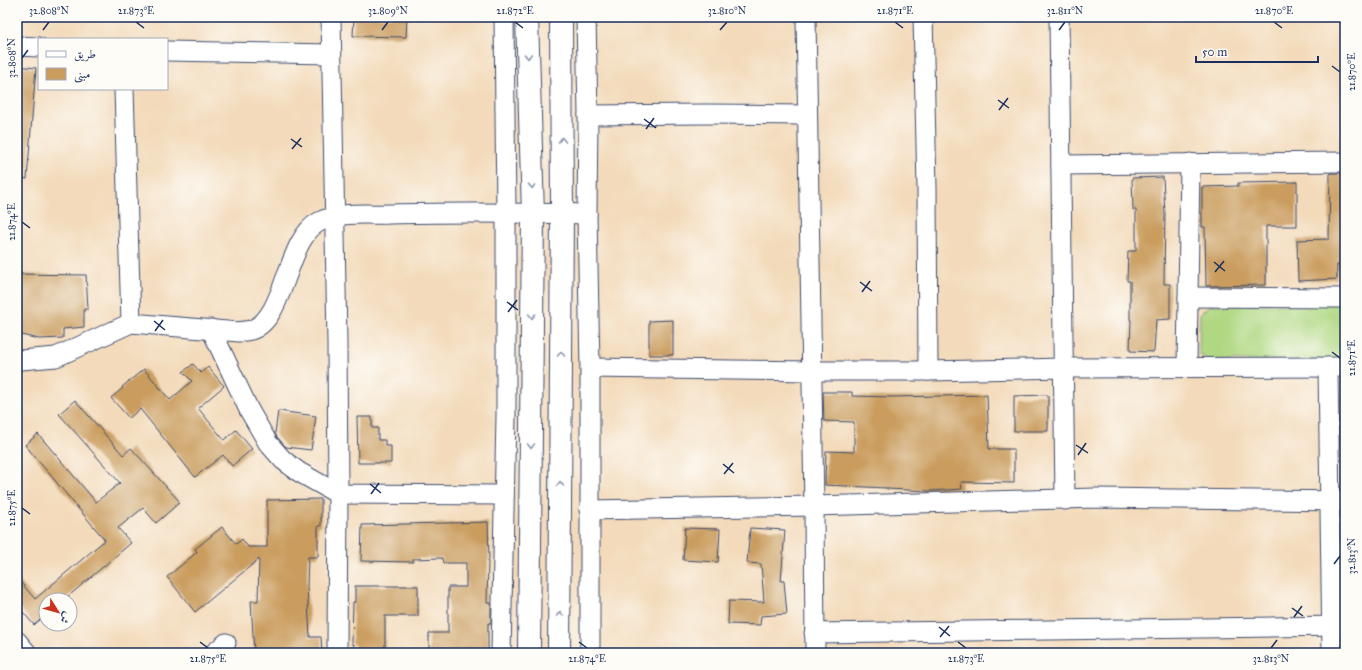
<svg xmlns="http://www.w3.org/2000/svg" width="1362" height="670" font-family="'IM FELL Great Primer',Amiri,serif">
<rect width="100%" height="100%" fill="#fdfcf7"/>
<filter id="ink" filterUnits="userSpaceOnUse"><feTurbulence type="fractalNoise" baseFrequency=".025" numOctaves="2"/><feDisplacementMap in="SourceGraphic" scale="8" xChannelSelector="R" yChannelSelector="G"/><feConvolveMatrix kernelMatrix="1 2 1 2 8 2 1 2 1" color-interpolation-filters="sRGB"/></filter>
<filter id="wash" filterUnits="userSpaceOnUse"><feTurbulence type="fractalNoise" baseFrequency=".012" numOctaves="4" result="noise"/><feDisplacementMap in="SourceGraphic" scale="16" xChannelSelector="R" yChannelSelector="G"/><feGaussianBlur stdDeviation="0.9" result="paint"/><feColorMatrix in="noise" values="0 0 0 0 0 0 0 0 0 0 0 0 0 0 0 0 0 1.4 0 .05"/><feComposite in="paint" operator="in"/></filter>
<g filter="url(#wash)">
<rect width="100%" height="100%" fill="#f3daba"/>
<path fill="#b0d882" stroke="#668470" d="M1345 304V360L1209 361 1199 354 1200 314 1210 305Z"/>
<g id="blocks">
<g fill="#ca9d5e">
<path d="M354 17H407L406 37 353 36Z"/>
<path d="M17 66 36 68 27 179 17 178Z"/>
<path d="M1330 173H1345V265H1337V279L1298 281 1297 240 1329 239Z"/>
<path d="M1163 177 1165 214 1164 284H1170V319L1156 320 1154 352 1130 351 1131 320H1130V281H1127L1128 251H1136V210H1133L1132 178Z"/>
<path d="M1297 182V226H1266V285L1206 286 1205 227H1202V187L1238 186V183Z"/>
<path d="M17 274 86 275 88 309H84V327L63 329V338L39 339 17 334Z"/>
<path d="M673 320V355H649V321Z"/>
<path d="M193 364 201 373 208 367 224 386 198 408 224 440 236 430 252 449 232 466 223 455 195 477 140 409 129 418 111 398 123 388 122 387 144 369 170 400 192 381 183 372Z"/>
<path d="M823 392H852V396L892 397 987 395 989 449H1014V483L961 482 962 489 929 491 887 489V488L825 485 826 451 854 452V422L824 421Z"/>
<path d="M1048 395V431H1014V396Z"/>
<path d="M75 400 123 455 131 448 180 502 156 523 143 508 118 528 131 543 64 600H46V615L34 625 17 605V578L35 599 105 540 25 445 38 434 96 502 120 483 59 414Z"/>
<path d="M278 411 316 416 311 450 286 447 277 437 275 433Z"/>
<path d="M357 417H372V428H378V440H385V446H391V463H358Z"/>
<path d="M321 499V526H318V557H308L307 586 310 637H321L322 653H254L251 601H258L259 559 195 612 167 577 197 552 195 549 222 527 236 544 242 539 248 547H267V500Z"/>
<path d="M488 522 489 560H488L487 603H491V623H488V653H429V633H448V587H466V563H443L442 558 413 559V562L361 561 362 525Z"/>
<path d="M685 528 720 529 718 562 683 560Z"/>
<path d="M750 528 785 530 781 581H784L787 614 761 616 760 625 728 624 729 601 764 602 761 564 747 563Z"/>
<path d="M355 586H418V616H385V653H354V644H352L353 602H355Z"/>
</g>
</g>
</g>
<g filter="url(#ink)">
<use href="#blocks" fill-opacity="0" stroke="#3b496c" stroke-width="1"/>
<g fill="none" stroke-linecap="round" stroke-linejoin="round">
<defs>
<g id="street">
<path d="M331 17 337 342 338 494 337 653"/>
<path d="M586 17 588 115 587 214 590 368V653"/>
<path d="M806 17 814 506 815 653"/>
<path d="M923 17 927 188 928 371"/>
<path d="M1059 17 1065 500"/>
<path d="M17 46 39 47"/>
<path d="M167 51 331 54"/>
<path d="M124 89 131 323"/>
<path d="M588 115 706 114 807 115"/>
<path d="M1061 165 1345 162"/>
<path d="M1188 297 1345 298"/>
<path d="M211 329 249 410 268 443 283 460 299 472 338 494 504 495"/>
<path d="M17 359 21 360 56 357 131 323 239 332C243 331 248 331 251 330 286 319 286 239 319 222 340 211 367 215 390 214 456 212 522 213 587 214"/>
<path d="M1187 367 1190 163"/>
<path d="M1328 367 1332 653"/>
<path d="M590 368 812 371H928L1063 368 1345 367"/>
<path d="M589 510 814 506 1096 498 1345 501"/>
<path d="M814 633 1345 626"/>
<path d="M17 641 27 653"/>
<path d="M214 653 226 643"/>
<path d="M501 653 506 416V213L504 17"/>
</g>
<g id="secondary">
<path d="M527 17 533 214 529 653"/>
<path d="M559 653 562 213 561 17"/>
</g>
</defs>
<use href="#street" stroke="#3b496c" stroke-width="21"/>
<use href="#secondary" stroke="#3b496c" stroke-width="24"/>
<use href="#street" stroke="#fff" stroke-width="19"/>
<use href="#secondary" stroke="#fff" stroke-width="22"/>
</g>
<defs><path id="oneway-chevron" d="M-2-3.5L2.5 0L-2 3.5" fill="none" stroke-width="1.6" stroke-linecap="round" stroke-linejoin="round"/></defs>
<g stroke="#8d97ae">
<use href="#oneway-chevron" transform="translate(528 56) rotate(88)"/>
<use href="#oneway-chevron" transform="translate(562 140) rotate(-90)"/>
<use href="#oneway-chevron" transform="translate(532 186) rotate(88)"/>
<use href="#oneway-chevron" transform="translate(532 316) rotate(90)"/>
<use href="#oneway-chevron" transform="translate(561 354) rotate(-90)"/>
<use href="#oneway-chevron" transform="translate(531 446) rotate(90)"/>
<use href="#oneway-chevron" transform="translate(560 484) rotate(-90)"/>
<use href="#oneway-chevron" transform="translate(560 614) rotate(-90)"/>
</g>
</g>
<path fill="none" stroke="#1b2f5e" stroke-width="1.5" d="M136 22 144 28M515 22 523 28M895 22 903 28M1274 22 1282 28M43 30 49 22M382 30 388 22M720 30 727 22M1059 30 1065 22M22 58 28 50M1332 66 1340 72M998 100 1009 108M999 110 1008 98M644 119 656 128M646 129 654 118M291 139 302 147M292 149 301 138M22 222 30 228M1214 262 1225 271M1215 272 1224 261M860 282 872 291M862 292 870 281M507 302 518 310M508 312 517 300M154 321 165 330M155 331 163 320M1332 352 1340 358M1076 445 1088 453M1078 455 1086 443M723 464 734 473M724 474 733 463M370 484 381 493M371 494 379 483M22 508 30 514M1334 564 1340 556M1292 608 1303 616M1294 617 1302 606M939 627 950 636M940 637 949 626M200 642 208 648M579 642 587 648M958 642 966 648M1271 648 1277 640"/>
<rect width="1362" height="670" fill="none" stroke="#fdfcf7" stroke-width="44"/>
<rect x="38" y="38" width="130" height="52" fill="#fdfcf7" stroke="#a3aaba"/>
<rect x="46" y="51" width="20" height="6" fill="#ffffff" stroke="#a3aaba"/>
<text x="74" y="58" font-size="12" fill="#1b2f5e">طريق</text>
<rect x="46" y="68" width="20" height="12" fill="#ca9d5e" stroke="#a3aaba"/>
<text x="74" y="78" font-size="12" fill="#1b2f5e">مبنى</text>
<g transform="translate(58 612) rotate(127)"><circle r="19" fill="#fdfcf7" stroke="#a3aaba"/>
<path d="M0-3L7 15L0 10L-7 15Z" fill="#c8321e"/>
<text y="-6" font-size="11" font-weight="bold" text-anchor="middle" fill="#1b2f5e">ش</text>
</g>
<path d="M1196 56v6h122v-6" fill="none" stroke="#1b2f5e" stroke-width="2"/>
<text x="1202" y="56" font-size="12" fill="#1b2f5e" stroke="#fdfcf7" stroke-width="3" paint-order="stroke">50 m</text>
<rect x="22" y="22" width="1318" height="626" fill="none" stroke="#1b2f5e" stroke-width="1.5"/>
<g font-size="10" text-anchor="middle" fill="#1b2f5e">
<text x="49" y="14">32.808°N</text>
<text x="136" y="14">21.873°E</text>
<text x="388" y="14">32.809°N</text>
<text x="515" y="14">21.872°E</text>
<text x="727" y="14">32.810°N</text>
<text x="895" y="14">21.871°E</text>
<text x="1065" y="14">32.811°N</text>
<text x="1274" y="14">21.870°E</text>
<text transform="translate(11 58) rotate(-90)" y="4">32.808°N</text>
<text transform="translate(1351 72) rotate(-90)" y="4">21.870°E</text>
<text transform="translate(11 222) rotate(-90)" y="4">21.874°E</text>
<text transform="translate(1351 358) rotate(-90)" y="4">21.871°E</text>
<text transform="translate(11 508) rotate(-90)" y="4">21.875°E</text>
<text transform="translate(1351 556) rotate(-90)" y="4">32.813°N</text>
<text x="208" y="662">21.875°E</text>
<text x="587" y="662">21.874°E</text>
<text x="966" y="662">21.873°E</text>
<text x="1271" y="662">32.813°N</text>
</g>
</svg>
